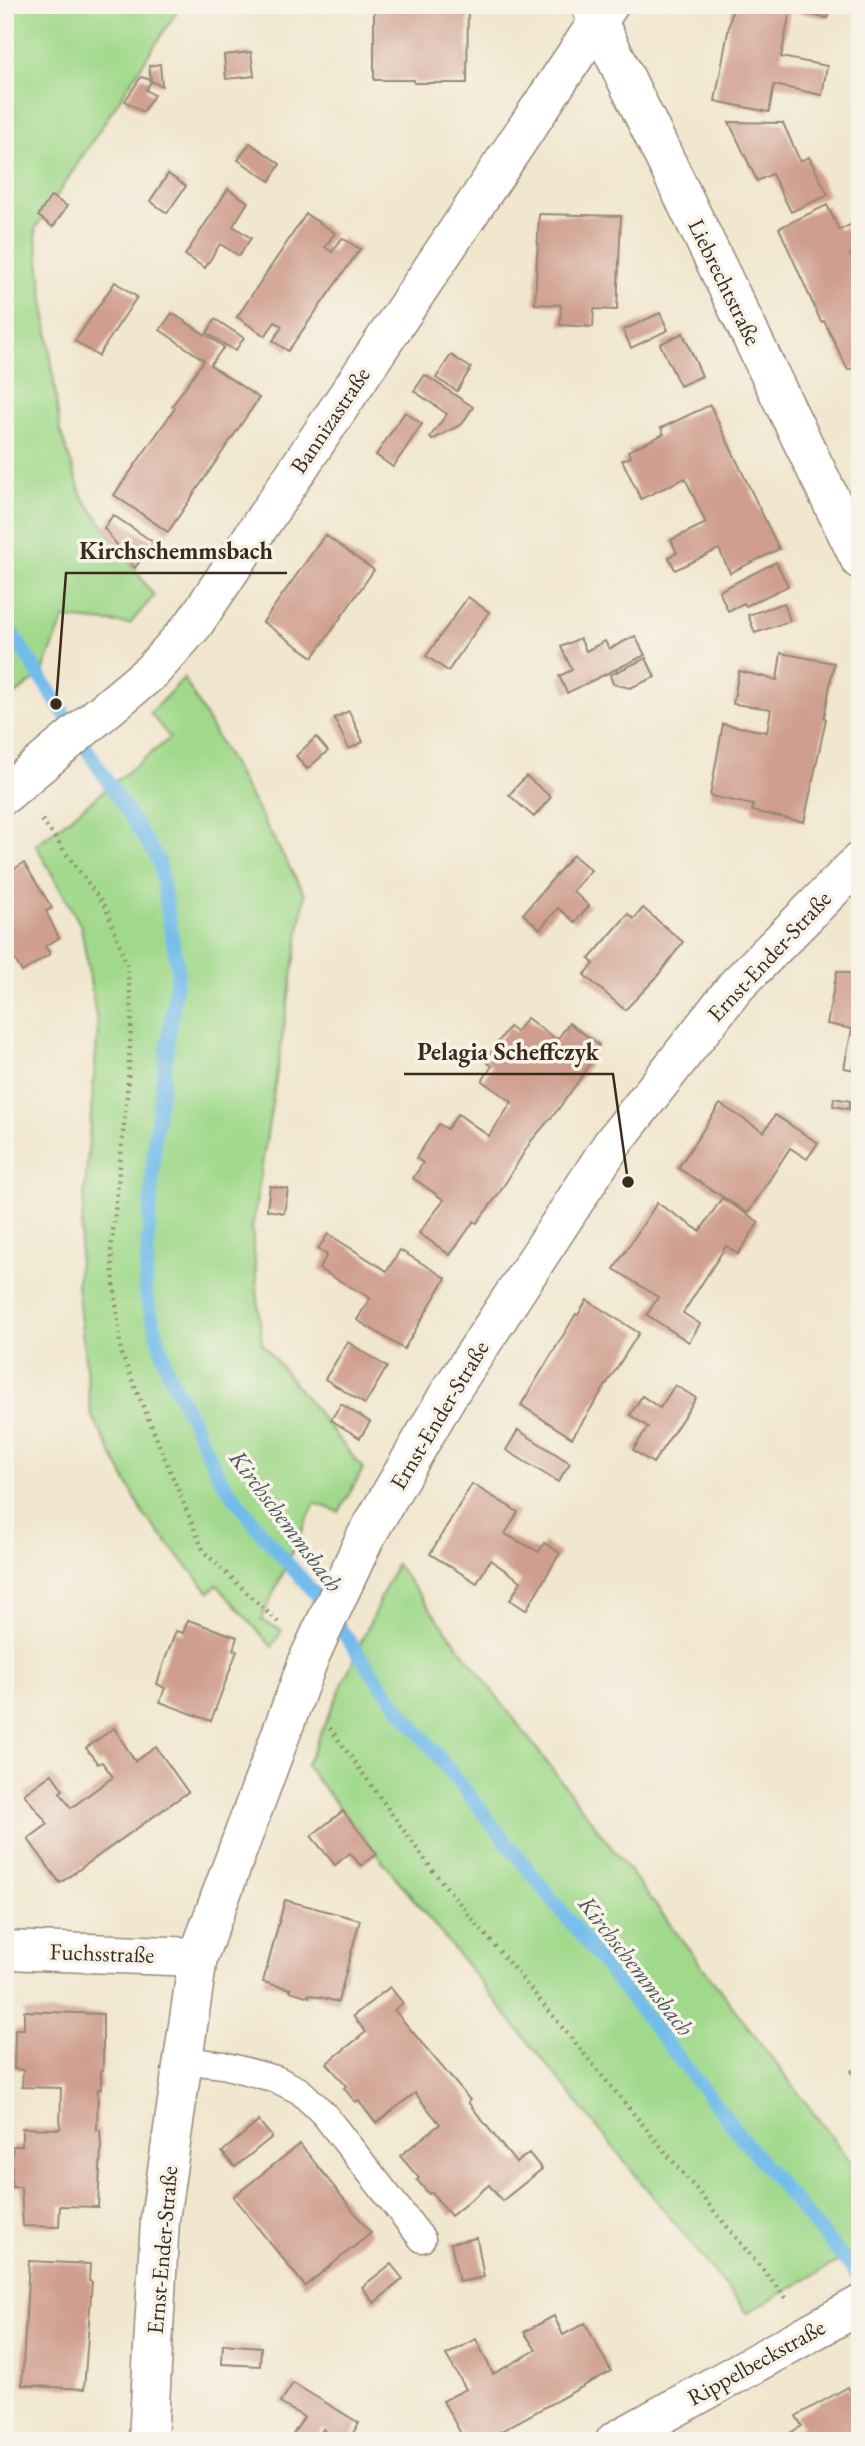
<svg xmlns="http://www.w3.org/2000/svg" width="865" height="2446" font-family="'EB Garamond',serif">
<rect width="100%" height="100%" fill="#f7f3e8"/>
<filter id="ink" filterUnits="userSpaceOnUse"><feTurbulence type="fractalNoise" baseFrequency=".0143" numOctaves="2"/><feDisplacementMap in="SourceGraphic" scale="14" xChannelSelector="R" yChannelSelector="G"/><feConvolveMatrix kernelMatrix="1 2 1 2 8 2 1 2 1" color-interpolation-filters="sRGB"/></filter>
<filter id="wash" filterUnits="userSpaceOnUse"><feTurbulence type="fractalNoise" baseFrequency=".00686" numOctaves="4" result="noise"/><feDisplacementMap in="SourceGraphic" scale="28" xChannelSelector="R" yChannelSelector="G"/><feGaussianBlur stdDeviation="1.57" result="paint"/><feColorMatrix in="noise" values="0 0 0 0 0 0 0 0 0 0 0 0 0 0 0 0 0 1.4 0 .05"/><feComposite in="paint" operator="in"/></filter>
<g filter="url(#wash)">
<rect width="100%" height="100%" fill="#f1e6ce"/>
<g fill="#a1d98c" stroke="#6e8255" stroke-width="2">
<path d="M5 5H181L35 229 60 430 82 496 154 596 130 624 64 618 42 674 5 702Z"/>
<path d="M184 678 305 895 252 1229 262 1343 363 1469 339 1512 315 1503 261 1620 282 1630 272 1647 217 1585 209 1592 144 1515 91 1414 77 1285 98 1028 81 926 36 845 170 738 150 713Z"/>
<path d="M396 1564 860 2174V2249L747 2313 306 1766Z"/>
</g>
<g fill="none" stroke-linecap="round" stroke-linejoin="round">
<path stroke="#72bceb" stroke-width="14" d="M5 622 159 861 178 971 155 1135 145 1292 168 1372 220 1478 263 1535 314 1593 382 1686 763 2164 860 2278"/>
</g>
<g id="blocks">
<g fill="#cf9e8e">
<path d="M374 5H468L467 83H414V80H374Z"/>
<path d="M733 5H831L828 18 790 11 781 57 827 66 822 95 774 85 769 112 715 101Z"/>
<path d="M251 52 254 76 226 79 224 55Z"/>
<path d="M160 64 162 86 151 81 146 90 154 95 143 112 125 101 141 77 151 80 149 66Z"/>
<path d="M729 122 783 123 800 161 809 157 828 195 791 212 772 174 757 181Z"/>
<path d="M250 143 280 164 270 181 238 160Z"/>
<path d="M168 174 186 186 167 213 150 201Z"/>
<path d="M228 189 248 202 233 226 251 238 239 256 220 244 205 268 185 255Z"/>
<path d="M51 196 67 206 53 227 38 216Z"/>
<path d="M827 205 839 230 855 223 852 218 860 215V249L850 254 860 274V365L848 370 824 321 821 322 779 228Z"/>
<path d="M306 214 335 233 325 247 332 252 342 238 360 249 288 351 273 341 282 326 275 322 265 336 237 317Z"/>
<path d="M539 214 621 216 617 310 594 309 593 327 560 325 561 305 535 304Z"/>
<path d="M115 282 137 297 98 356 75 341Z"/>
<path d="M172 313 224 347 210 365 259 398 168 532 114 495 175 408 172 406 204 360 160 330Z"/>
<path d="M660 313 668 330 631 348 623 330Z"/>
<path d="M215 319 244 338 235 351 207 333Z"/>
<path d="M683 333 702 376 680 386 660 344Z"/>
<path d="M451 355 471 368 457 391 436 378Z"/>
<path d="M425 375 473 407 462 424 432 440 430 437 447 414 414 391Z"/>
<path d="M710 405 779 549 730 573 719 549 675 570 669 557 677 553 671 540 706 523 685 478 641 499 622 460 631 457 628 451 664 434 661 428Z"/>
<path d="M405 412 422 424 393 467 376 455Z"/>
<path d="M113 515 153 542 135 568 104 528Z"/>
<path d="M325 535 374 570 313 657 263 622Z"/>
<path d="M776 562 788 586 746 606 744 603 728 611 719 591Z"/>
<path d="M468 597 489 612 448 671 426 656Z"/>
<path d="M784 603 790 621 755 633 748 615Z"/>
<path d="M635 636 645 655 567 693 559 676 572 670 561 647 580 638 586 651 605 641 609 649Z"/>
<path d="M781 653 834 663 824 718 826 719 804 822 752 811 753 805 710 796 723 724 767 732 771 709 733 704 739 671 777 680Z"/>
<path d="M646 658 655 677 630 688 613 684 610 675Z"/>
<path d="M349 711 363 742 349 749 334 718Z"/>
<path d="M316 737 328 751 307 769 296 756Z"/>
<path d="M526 776 551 797 534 817 509 795Z"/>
<path d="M573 855 591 870 573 891 589 906 575 922 558 908 540 929 523 914Z"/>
<path d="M24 863 52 908 46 911 59 938 45 946 50 954 22 972 5 942V874Z"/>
<path d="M643 908 683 942 656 978 625 1010 584 975 594 964 589 959 628 914 634 919Z"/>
<path d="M837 971 860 975V1071L844 1068 852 1029 827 1024Z"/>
<path d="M527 1018 557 1040 569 1023 599 1045 588 1061 590 1063 580 1079 557 1111 531 1141 500 1192 477 1223 474 1221 450 1255 419 1233 444 1200 413 1178 423 1163 416 1158 439 1124 447 1129 458 1114 489 1136 512 1102 482 1081 492 1066 485 1061 509 1027 516 1032Z"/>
<path d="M834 1098 850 1101 849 1109 833 1106Z"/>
<path d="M720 1104 764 1132 775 1115 818 1143 807 1159 790 1148 748 1213 678 1168Z"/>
<path d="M270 1186 288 1189 284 1213 267 1210Z"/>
<path d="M722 1198 759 1222 738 1254 726 1246 683 1313 700 1324 689 1342 647 1315 658 1297 614 1269 657 1203 700 1231Z"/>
<path d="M328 1234 387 1271 400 1250 446 1278 404 1349 357 1320 370 1298 319 1269 327 1255 318 1249Z"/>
<path d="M587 1300 639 1333 572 1438 521 1405 576 1314 578 1315Z"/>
<path d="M348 1342 387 1367 365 1404 325 1379Z"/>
<path d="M675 1385 696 1398 653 1463 633 1450 648 1427 630 1415 642 1396 660 1408Z"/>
<path d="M341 1404 370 1422 360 1438 331 1420Z"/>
<path d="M518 1430 570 1463 558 1482 506 1450Z"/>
<path d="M472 1484 518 1512 505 1534 539 1552 544 1543 560 1553 526 1610 510 1600 521 1581 490 1560 477 1583 430 1554Z"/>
<path d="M188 1620 237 1637 233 1650 237 1651 211 1721 160 1702 165 1688 157 1684 166 1657 176 1631 183 1633Z"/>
<path d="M114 1728 135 1761 156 1747 188 1792 60 1883 28 1839 48 1824 24 1794 52 1774 63 1790 60 1792 71 1808 91 1793 113 1777 102 1762 98 1764 86 1748Z"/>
<path d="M5 1799 12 1813 5 1816Z"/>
<path d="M343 1811 377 1854 361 1866 350 1853 335 1865 311 1836Z"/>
<path d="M285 1900 360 1920 338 2002 309 1994V1997L290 1991 291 1989 263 1982Z"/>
<path d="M390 1987 403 2003 394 2010 470 2100 468 2102 516 2163 529 2153 542 2169 502 2201 489 2185 451 2216 432 2193 429 2194 417 2180 419 2178 400 2156 440 2124 415 2093 376 2123 358 2100 355 2102 344 2088 346 2086 327 2063 366 2032 353 2016Z"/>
<path d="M24 2011 103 2014V2070H101V2089H98L97 2130H100L101 2149 98 2207 60 2206 59 2227 23 2226 21 2187H11L13 2146H22V2128L60 2129 61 2088 22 2087 23 2070 14 2069 15 2029H24Z"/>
<path d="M860 2066V2086L851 2071Z"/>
<path d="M259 2121 272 2137 235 2167 222 2152Z"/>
<path d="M300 2144 371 2233 305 2286 233 2197Z"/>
<path d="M477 2238 484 2277 459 2282 451 2243Z"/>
<path d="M29 2261 90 2264 89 2281 92 2282 84 2389 22 2385Z"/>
<path d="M391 2264 403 2279 374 2303 362 2287Z"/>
<path d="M554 2316 563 2335 585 2323 611 2371 483 2441H465L443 2401 466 2389 446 2355 476 2339 493 2374 536 2350 524 2332Z"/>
<path d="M223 2344 261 2347 260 2366 222 2364Z"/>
<path d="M293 2383 359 2423 348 2441H342L323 2429 316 2441H300L292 2436 304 2417 280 2403Z"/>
<path d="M848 2387 854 2398 860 2395V2441H794L790 2433 802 2426 796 2416Z"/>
</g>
</g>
</g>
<g filter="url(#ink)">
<use href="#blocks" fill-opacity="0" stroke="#968876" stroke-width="2"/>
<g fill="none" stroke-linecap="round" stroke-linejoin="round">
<defs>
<path id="service" d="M183 2060 223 2065 276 2079 300 2091 323 2113 422 2239"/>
<g id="minor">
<path d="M590 5 860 560"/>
<path d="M5 794 152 671 194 624 609 5"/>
<path d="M5 1950 198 1957"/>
<path d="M148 2441 160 2219 198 1957 310 1656 365 1538 448 1395 612 1144 736 986 860 861"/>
<path d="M615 2441 860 2305"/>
</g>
</defs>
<use href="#service" stroke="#968876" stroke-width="29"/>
<use href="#minor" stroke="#968876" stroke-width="41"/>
<g stroke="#968876" stroke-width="4.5" stroke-dasharray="2 5" stroke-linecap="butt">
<path d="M42 820 106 908 127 965 132 1012 127 1095 111 1251 121 1353 204 1552 278 1622"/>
<path d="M330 1728 433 1871 786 2298"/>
</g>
<use href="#service" stroke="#fff" stroke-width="26"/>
<use href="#minor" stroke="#fff" stroke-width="38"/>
</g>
</g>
<g text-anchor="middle" stroke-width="7" stroke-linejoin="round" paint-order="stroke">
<g font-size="23" fill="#3b2a1e" stroke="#f7f3e8">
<text transform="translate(725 282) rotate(64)" y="8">Liebrechtstraße</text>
<text transform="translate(330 420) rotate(-56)" y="8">Bannizastraße</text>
<text transform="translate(769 956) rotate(-47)" y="8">Ernst-Ender-Straße</text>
<text transform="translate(439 1415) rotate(-59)" y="8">Ernst-Ender-Straße</text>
<text transform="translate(102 1953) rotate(2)" y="8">Fuchsstraße</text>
<text transform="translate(162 2250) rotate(-85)" y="8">Ernst-Ender-Straße</text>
<text transform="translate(756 2362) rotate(-29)" y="8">Rippelbeckstraße</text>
</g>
<g font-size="24" font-style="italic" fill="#4c565c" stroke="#f7f3e8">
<text transform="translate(286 1521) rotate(53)" y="8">Kirchschemmsbach</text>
<text transform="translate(636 1966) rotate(52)" y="8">Kirchschemmsbach</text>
</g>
</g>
<path fill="none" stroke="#3b2a1e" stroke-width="2.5" d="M56 704L66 573H287M628 1182L613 1074H404"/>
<g fill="#3b2a1e" stroke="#f7f3e8" stroke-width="2.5">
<circle cx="56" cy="704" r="7"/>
<circle cx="628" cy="1182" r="7"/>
</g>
<g font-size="24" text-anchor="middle" font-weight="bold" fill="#3b2a1e" stroke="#f7f3e8" stroke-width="7" stroke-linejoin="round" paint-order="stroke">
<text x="176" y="559">Kirchschemmsbach</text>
<text x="508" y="1060">Pelagia Scheffczyk</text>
</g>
<rect width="865" height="2446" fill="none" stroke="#f7f3e8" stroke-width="28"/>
</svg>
